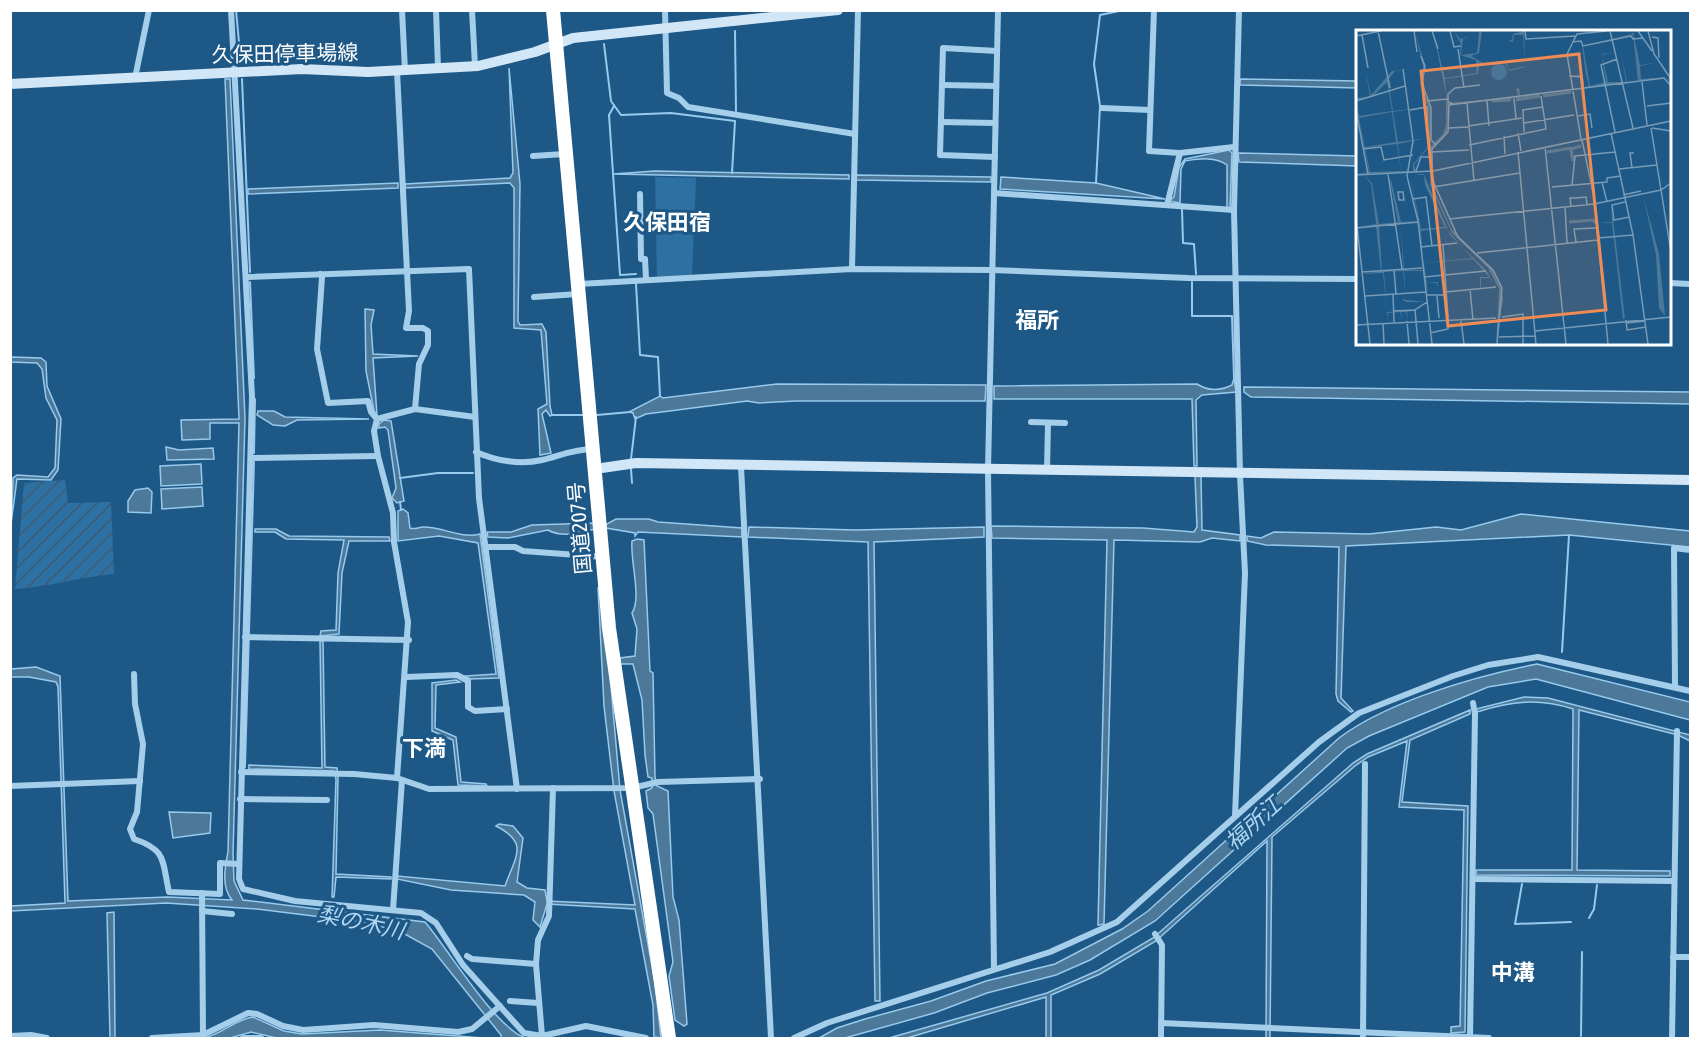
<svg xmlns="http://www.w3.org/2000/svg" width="1701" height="1049" font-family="'Asap Condensed','Noto Sans JP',sans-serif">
<defs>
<pattern id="garden-furrows" width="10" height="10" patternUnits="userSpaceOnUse" patternTransform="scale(1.5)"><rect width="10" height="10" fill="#2d71a3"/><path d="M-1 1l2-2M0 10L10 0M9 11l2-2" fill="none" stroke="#405b6f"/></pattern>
</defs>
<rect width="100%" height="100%" fill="#1d5886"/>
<path fill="#2d71a3" d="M655 177 696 178 692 278 657 281Z"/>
<path fill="url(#garden-furrows)" d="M65 480 68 503 111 502 114 574C80 577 48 587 15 589L24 483Z"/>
<g fill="#4c7899" stroke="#98caed" stroke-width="1.5">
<path d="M509 68 520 184 518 321 520 325 542 324 546 332 550 406 552 415 550 416 546 410 542 414 551 453 540 455 538 409 547 404 541 330 514 328V188L510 183 405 188V184L510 178 513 173Z"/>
<path d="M225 79H230L245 418 233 854 234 881 243 900 425 922C449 950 493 1025 525 1038H501V1035L432 949 403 933 370 923 257 909 166 903 11 911V906L65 903 58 687 56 682 29 677H11V669L36 667 60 676 68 901 167 897 232 900C221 887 225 867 228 852L239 423H210V439L182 440 181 420 239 419Z"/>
<path d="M1240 79 1357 81V88L1240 85Z"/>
<path d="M1229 150 1232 153 1230 209 1227 208V165C1216 156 1198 159 1185 161L1181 169 1180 203 1169 201 1174 197 1179 167 1185 159Z"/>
<path d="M1238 153 1357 156V166L1239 162Z"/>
<path d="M655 171 849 175V179L613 174Z"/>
<path d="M856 175 991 177V182L856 180Z"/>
<path d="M1001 177 1096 183 1165 199 1000 189Z"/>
<path d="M398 183V188L248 194V189Z"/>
<path d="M365 309 374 310 371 325 373 354 418 356 373 358 377 415 374 411 366 371Z"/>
<path d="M11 357 41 358 46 362 47 386 61 419 58 470 51 480 17 479 11 524 13 478 17 475 48 477 55 468 57 420 46 398 42 369 37 363 11 362Z"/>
<path d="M1234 378 1236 392 1202 395 1196 400 1197 466H1194L1192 399H994V386L1197 384C1208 391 1220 391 1232 385Z"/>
<path d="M777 384 986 385 985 401H796L759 403 747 401 646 414 635 419 633 413 629 412 660 396 663 398Z"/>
<path d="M1244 387 1690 392V404L1251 397 1244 392Z"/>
<path d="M258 411H274L285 417 369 419 297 420 285 426 273 425 257 415Z"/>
<path d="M384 420 391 421 404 501 397 503 392 498 396 488 388 430 385 427 379 428V424Z"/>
<path d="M166 447 179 450 213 448 214 459 167 460Z"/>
<path d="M201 464 202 484 161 486 160 466Z"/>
<path d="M1195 476H1201L1202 530 1240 535V541L1212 538 1200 542 1114 540 1104 924 1098 925 1107 540 992 538 991 526 1143 528 1194 532 1197 527Z"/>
<path d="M202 487 203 506 162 509 161 489Z"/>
<path d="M148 488 152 492 151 513 128 512V501L135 490Z"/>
<path d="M403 509 408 513 410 528C415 530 418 527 424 527 443 527 461 539 480 534L499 678 470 679 465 676 496 674 478 543 439 536 398 541V511Z"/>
<path d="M1521 514 1690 531V547L1569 535 1346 546 1341 698 1353 711 1351 712 1338 701 1336 694 1339 547 1266 545 1247 541V536L1261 538 1274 532 1369 534 1436 527 1461 530Z"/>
<path d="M616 519H649L658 522 742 528V537L638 532 635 536V533L606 528 605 525Z"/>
<path d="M595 523V529C581 533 561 538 548 530L508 538 488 537 487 532H511L532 525Z"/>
<path d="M749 527 855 530 984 527V537L874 542 880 1001H875L868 542 748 537Z"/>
<path d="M255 529H276L289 536 389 537 390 541H349L342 573 339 634 320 636 321 631 336 630 338 573 344 540 286 539 275 532H255Z"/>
<path d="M637 539 644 540 650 671 653 673 655 777 657 786 668 791 673 897 679 920 687 1024 684 1026 675 1020 669 976 673 962 653 814 648 808 646 791 652 788V778L648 777 645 755 642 700 633 664H620V658L635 656 637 629 632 613C642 598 630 561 632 541Z"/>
<path d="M602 584 620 790 655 983 661 1038 654 1037 653 1005 635 909 547 904 540 927 533 920 535 902 524 895 451 890 397 879V876L505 886C515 857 530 843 496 826L499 824 513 826 523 838 517 882 527 888 545 890 547 901 635 905 614 791 604 706 598 588Z"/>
<path d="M320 641H323L325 767 337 768 338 778 336 874 391 877V879L336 877 334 897H332L336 779 334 771 249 769V765L322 768Z"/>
<path d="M1537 664 1690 702V720L1536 679 1488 687 1369 736 1347 748 1155 921 1090 960 1056 975 987 993 934 1013 845 1038H819L837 1028 865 1019 931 1001 986 981 1055 964 1122 929 1148 911 1339 738C1388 701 1477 676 1537 664Z"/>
<path d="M456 680 460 682 436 685 435 728 456 737 461 782 486 784 487 786 458 785 453 740 432 731V683Z"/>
<path d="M1524 697 1548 698 1690 735V741L1678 735 1579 710 1577 870 1670 871V876L1476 875V870H1572L1573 709C1539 698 1511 701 1477 712L1476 709Z"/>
<path d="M1470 710V714L1410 740 1402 802 1468 806 1465 1032 1451 1033V1027L1460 1026 1464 810 1399 807 1407 741 1368 757 1355 766 1272 837 1270 1038H1266L1267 841 1156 941 1100 974 1051 995V1038H1046V997L907 1038H889L1047 993 1099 970 1153 938 1353 763 1367 754Z"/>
<path d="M169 812 211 813 210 833 173 838Z"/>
<path d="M114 912 115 1038H110L107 913Z"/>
<path d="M253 1017 284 1031 302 1034 380 1030 483 1038H277L251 1032 230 1038H204C222 1034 234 1020 253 1017Z"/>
</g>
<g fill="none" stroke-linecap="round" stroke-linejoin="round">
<g stroke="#98caed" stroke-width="2">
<path d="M236 10 241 64"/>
<path d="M735 31 736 111"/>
<path d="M604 44 611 101 621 115 671 113 735 121 732 173"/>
<path d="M242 79 250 272"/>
<path d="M614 106 609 115 620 275 636 274"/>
<path d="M1096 183 1100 106 1094 64 1100 15 1124 10"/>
<path d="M1182 209 1183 243 1194 244 1196 274"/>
<path d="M250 282 254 378"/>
<path d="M1192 282V316H1232L1234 378"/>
<path d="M636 284 640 355 658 357 660 396"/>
<path d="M552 415H583"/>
<path d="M597 415 630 412"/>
<path d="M254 453 255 399"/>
<path d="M631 459 636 417"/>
<path d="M631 469 632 483"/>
<path d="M400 478 438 473H473"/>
<path d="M400 502 401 510"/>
<path d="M1562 652 1569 535"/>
<path d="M245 767 254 462"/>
<path d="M1522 884 1515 924 1571 922"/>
<path d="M1589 918 1594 909 1597 885"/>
<path d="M1581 1036 1582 952"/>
</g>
<g stroke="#a5ceeb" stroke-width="6">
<path d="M231 10 252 396 239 879 243 889 295 901 421 913 436 923 463 965 524 1033 542 1036 586 1026 646 1038"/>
<path d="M402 10 405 71"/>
<path d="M436 10 438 68"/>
<path d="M472 10 475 66"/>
<path d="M665 10 667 93 679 98 688 107 855 134"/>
<path d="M1154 10 1149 151 1180 153 1234 147"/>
<path d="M397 71 409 311 406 328H423L428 331V345L419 364 415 409"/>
<path d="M135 78 149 10"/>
<path d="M942 85 996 86"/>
<path d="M1102 108 1150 110"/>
<path d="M941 122 995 123"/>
<path d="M533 156 565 154"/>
<path d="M995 157 940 155 943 48 997 51"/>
<path d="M994 193 1234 210"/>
<path d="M640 194 641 259H645L646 279"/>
<path d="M1167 205 1180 153"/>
<path d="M852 269 858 10"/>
<path d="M320 274 322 277 317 349 328 403 368 401 371 412 377 419 374 431 378 456 393 513 394 542 408 622 397 778"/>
<path d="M246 277 469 269 479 498 517 789"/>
<path d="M1670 283 1690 284"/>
<path d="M579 284 852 269 992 270 1188 278 1358 279"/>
<path d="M534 297 578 294"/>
<path d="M377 419 415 409 475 417"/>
<path d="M1031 422 1065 423"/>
<path d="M476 452C496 461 521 465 542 460 559 456 574 449 593 449"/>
<path d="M251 458 378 456"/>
<path d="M741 467 771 1038"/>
<path d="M1047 470 1048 423"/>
<path d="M487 547H515L523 551 604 557"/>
<path d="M245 637 409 640"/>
<path d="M134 674 135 704 143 744 137 812 130 829 134 839C167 850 162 861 169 892L220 894V863L239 864"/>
<path d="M406 677 457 675 468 681V707L475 711 507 709"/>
<path d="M1675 686 1674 548 1690 550"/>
<path d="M241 772 354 774 397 778 429 789 632 788 658 782 760 779"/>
<path d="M10 786 140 781"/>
<path d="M240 799 327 800"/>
<path d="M1235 816 1245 573 1240 475 1234 210 1239 10"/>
<path d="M1473 879 1674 881"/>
<path d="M202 893 203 1035"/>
<path d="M393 910 402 780"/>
<path d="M202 911 232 914"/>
<path d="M1155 934 1162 945 1161 1038"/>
<path d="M467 956 472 959 536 964"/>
<path d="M1673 957H1690"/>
<path d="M994 969 988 470 998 10"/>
<path d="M510 1001 538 1003"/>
<path d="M1161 1023 1489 1038"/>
<path d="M10 1036 31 1035 47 1038"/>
<path d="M542 1036 536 964 538 940 549 916 553 788"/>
<path d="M152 1038 203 1035 248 1013 257 1014 283 1026 303 1030 374 1025 458 1032 472 1029 500 1006"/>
<path d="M243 1038H261"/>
<path d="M794 1038 827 1023 1050 952 1117 922 1319 742 1359 713 1453 676 1488 665 1538 657 1690 691"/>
<path d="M1363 1038 1365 764"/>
<path d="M1470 1038 1475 714 1473 703"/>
<path d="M1672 1038 1677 731"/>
</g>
<g stroke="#d1e7f8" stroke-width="10">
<path d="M10 84 302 69 368 72 478 66 535 52 573 38 838 10"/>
<path d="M595 469 636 463 1690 480"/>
</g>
<path stroke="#fff" stroke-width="14" d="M553 10 609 628 669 1038"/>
</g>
<g text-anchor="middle" stroke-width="6" stroke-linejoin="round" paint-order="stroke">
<g font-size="21" fill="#fff" stroke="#1d5886">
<text transform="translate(285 54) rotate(-1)" y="7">久保田停車場線</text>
<text transform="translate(580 528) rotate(-95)" y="7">国道207号</text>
</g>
<g font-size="22" font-weight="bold" fill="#fff" stroke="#1d5886">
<text x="667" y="230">久保田宿</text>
<text x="1037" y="328">福所</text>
<text x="424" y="756">下満</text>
<text x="1513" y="980">中溝</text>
</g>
<g font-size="22" font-style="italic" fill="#b0d7f3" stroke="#1d5886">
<text transform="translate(1253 823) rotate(-42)" y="8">福所江</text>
<text transform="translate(361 922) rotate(12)" y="8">梨の木川</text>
</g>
</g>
<g transform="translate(1356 30)">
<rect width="315" height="315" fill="#1d5886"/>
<path d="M135 42a8 8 0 1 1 16 0a8 8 0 1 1-16 0Z" fill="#2d71a3"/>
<path d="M59 1 69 36 65 53 74 78 75 116 87 104 90 95V64L77 1 89 48 121 43 120 30 104 25 105 14 98 1 104 9 114 6 107 9 105 25 121 23 123 2 126 1 123 23 115 26 129 34 142 33 151 34 153 40 169 36 167 5H158L157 12 152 11 156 10 157 4 168 1 169 37 153 41 150 34 129 35 123 32 122 44 89 49 91 73 163 67 160 59 163 58 164 67 214 59 164 68 93 74 91 103 75 120 77 130 76 155 95 198 136 240 145 258 147 269 140 314 143 259 132 238 96 203 74 155 72 78 64 54 67 37ZM277 1 284 35 302 32 284 36 285 49 310 47 315 51V55L310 47 217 60 233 56 230 45 223 46 215 45H230L226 16 276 4ZM277 5 282 51 271 52 266 27 270 52H252L246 25 259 22 246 24 244 13 250 52 234 56 227 16ZM65 37 39 41 32 50 37 81 70 77 37 82 42 112 71 108 42 114 45 141H57V134L71 118V112L72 118 58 135 60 141H72L0 144 13 142 0 75V68L14 67 11 48 10 42 15 65 36 41ZM31 52 36 81 3 86 0 70 16 67ZM36 82 40 112 9 117 3 88ZM41 114 45 141 14 142 9 118ZM54 144 65 199 89 197 69 155 68 145H58L68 144 94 205 130 240 139 256 134 248H125V257L91 261 124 257V247H133L117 229 68 233 71 253 82 252V259H89H82L81 253H71L72 265 68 241H48L50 270 70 272H51L46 270 50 269 47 241 28 242 31 282 59 280 51 282 52 290 50 282H45L46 290 44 282 32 283V291L27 243 7 244 25 241 20 196 2 197 20 194 15 154 8 145 16 153 23 194 42 192 34 151 35 150 45 192 61 191 23 196 26 241 47 240 45 194 48 240H67L64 200ZM90 198 116 228 67 233 65 201ZM287 165 303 224 309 286 303 278 300 225ZM255 172 269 289H267L256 193H241L256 192Z" fill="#4c7899" fill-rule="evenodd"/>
<path fill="none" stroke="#4c7899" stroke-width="3" d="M187 66 215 62M160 70 184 66M136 71 155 70M191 122 216 118M217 131 215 119 225 116M213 192 238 190 239 193"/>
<path fill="none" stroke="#779bb6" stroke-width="1.5" d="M22 1 34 58M58 1 61 22M76 1 82 19M94 1 98 17 105 16M169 1 170 9 219 6M254 1 277 98M282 1 296 21M292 1 298 24 315 49M6 5 12 38M0 6 25 1M296 7 302 8 303 28M216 12 225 11 227 16 275 6 277 9 287 8M102 19 108 58M65 26 69 36 66 53 75 78V110L80 115M47 39 57 111 51 146 62 191 76 314M213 46 226 47 227 54M286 52 291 95M158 69 160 88M0 71 49 56M71 71 92 69M131 71 133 96M111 73 118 151M97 74 92 72V64L99 58 124 55M291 76 315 73M0 80 12 144M54 80 71 77 72 110M222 86 234 84 236 98M168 93 218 85M112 96 166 88M92 98 112 97M295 98 315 222M296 98 315 101M168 102 167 80 187 77M259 102 245 35 261 29M162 103 165 121M255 103 277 205 292 314M148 106 149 124M225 109 211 24 221 4 251 1M226 110 238 167 252 314M113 115 190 99 185 66M189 117 210 314M7 119 25 117 28 130 57 125M76 122 113 120M162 122 180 314M276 138 274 123H278M263 139 301 135M60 141 65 127H73M32 144 46 239M0 145 77 141 315 91M246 152 251 172M216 155 219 126 259 122M77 157 164 143M196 157 251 152V148L265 146M42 162H47L48 170H43ZM267 165 285 161M57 169 70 167 76 216M269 172 256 175 258 190 273 187M215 176 214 168H219L230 167 231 175M209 177 211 213M0 187 14 314M93 189 238 174 305 160 315 153M0 198 62 192M242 208 277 205M220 212 218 199 240 198M87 215 92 287M65 217 101 213M121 223 242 210M38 240 40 264M6 242 66 238M68 247 130 241M114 259 117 290M90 262 140 257M37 264 38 292M71 265H90M9 266 70 262M81 266 83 288M37 281 59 280M146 287 167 284V314M270 290 271 300 290 297M51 291 53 314M105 291 108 314M27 293 28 314M270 293 289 291M0 295 140 288M179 301 315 287M74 303 92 299V292M143 307 179 306M62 314 59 280 71 272M141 314 146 258 137 240 102 207 76 149V119L92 102 93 75 308 48 315 56"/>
<path fill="#ef8b55" fill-opacity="0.15" stroke="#ef8b55" stroke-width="3" d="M223 24 250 280 92 296 65 41Z"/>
<rect width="315" height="315" fill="none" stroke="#fff" stroke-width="3"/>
</g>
<rect width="1701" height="1049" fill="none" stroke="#ffffff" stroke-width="24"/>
</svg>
